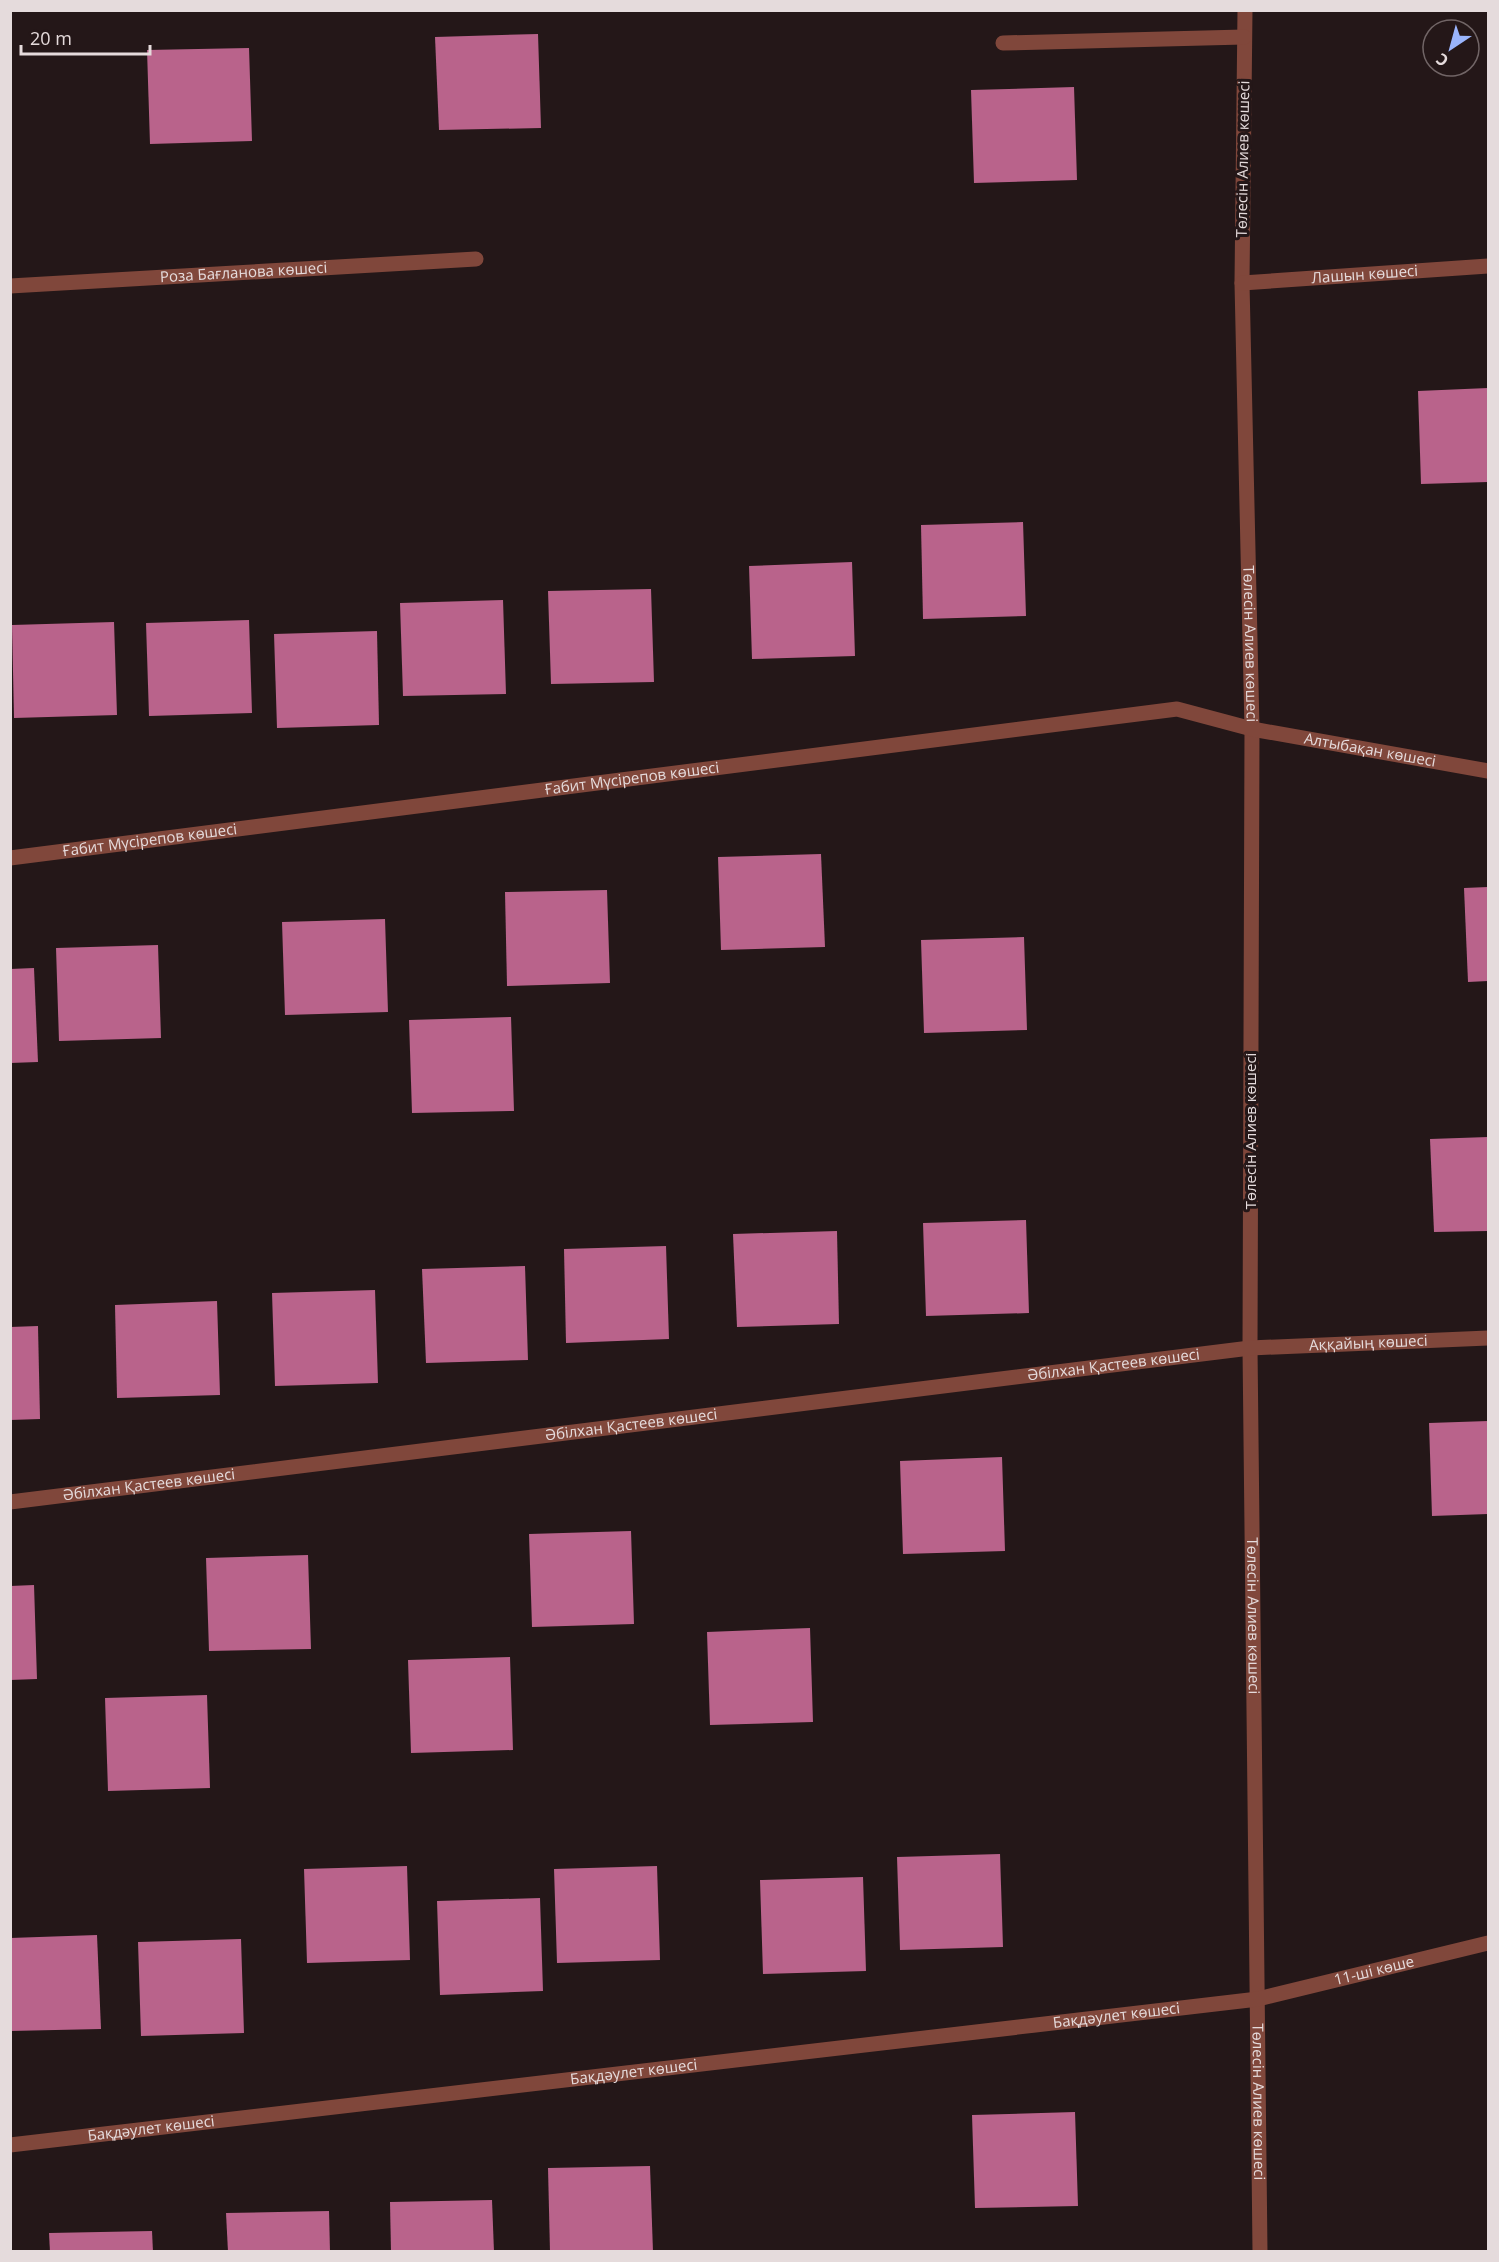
<svg xmlns="http://www.w3.org/2000/svg" width="1499" height="2262" font-family="'Open Sans',sans-serif">
<rect width="100%" height="100%" fill="#241718"/>
<g fill="#b9638b">
<path d="M538 34 541 128 439 130 435 37Z"/>
<path d="M249 48 252 141 150 144 147 50Z"/>
<path d="M1074 87 1077 180 974 183 971 90Z"/>
<path d="M1488 388V482L1421 484 1418 391Z"/>
<path d="M1023 522 1026 616 923 619 921 525Z"/>
<path d="M852 562 855 656 752 659 749 566Z"/>
<path d="M651 589 654 682 551 684 548 591Z"/>
<path d="M503 600 506 694 403 696 400 603Z"/>
<path d="M249 620 252 713 149 716 146 623Z"/>
<path d="M114 622 117 715 14 718 12 625Z"/>
<path d="M377 631 379 725 277 728 274 634Z"/>
<path d="M821 854 825 947 721 950 718 857Z"/>
<path d="M1488 887V981L1468 982 1464 888Z"/>
<path d="M607 890 610 983 507 986 505 892Z"/>
<path d="M385 919 388 1012 285 1015 282 922Z"/>
<path d="M1024 937 1027 1030 924 1033 921 940Z"/>
<path d="M158 945 161 1038 59 1041 56 948Z"/>
<path d="M34 968 38 1062 10 1063V969Z"/>
<path d="M511 1017 514 1111 412 1113 409 1020Z"/>
<path d="M1488 1137V1231L1434 1232 1430 1139Z"/>
<path d="M1026 1220 1029 1313 926 1316 923 1223Z"/>
<path d="M837 1231 839 1324 737 1327 733 1234Z"/>
<path d="M666 1246 669 1339 566 1343 564 1249Z"/>
<path d="M525 1266 528 1360 426 1363 422 1269Z"/>
<path d="M375 1290 378 1383 275 1386 272 1293Z"/>
<path d="M217 1301 220 1395 117 1398 115 1305Z"/>
<path d="M38 1326 40 1419 10 1420V1327Z"/>
<path d="M1488 1421V1514L1432 1516 1429 1423Z"/>
<path d="M1002 1457 1005 1551 903 1554 900 1461Z"/>
<path d="M631 1531 634 1624 532 1627 529 1534Z"/>
<path d="M308 1555 311 1649 209 1651 206 1558Z"/>
<path d="M34 1585 37 1679 10 1680V1586Z"/>
<path d="M810 1628 813 1722 710 1725 707 1632Z"/>
<path d="M510 1657 513 1750 411 1753 408 1660Z"/>
<path d="M207 1695 210 1788 108 1791 105 1698Z"/>
<path d="M1000 1854 1003 1947 900 1950 897 1857Z"/>
<path d="M407 1866 410 1960 307 1963 304 1869Z"/>
<path d="M657 1866 660 1960 557 1963 554 1869Z"/>
<path d="M863 1877 866 1971 763 1974 760 1880Z"/>
<path d="M540 1898 543 1991 440 1995 437 1901Z"/>
<path d="M97 1935 101 2029 10 2031V1938Z"/>
<path d="M241 1939 244 2033 141 2036 138 1942Z"/>
<path d="M1075 2112 1078 2206 975 2208 972 2115Z"/>
<path d="M650 2166 653 2252H550L548 2168Z"/>
<path d="M492 2200 494 2252H391L390 2202Z"/>
<path d="M329 2211 330 2252H228L226 2213Z"/>
<path d="M152 2231 153 2252H50L49 2233Z"/>
</g>
<g fill="none" stroke-linecap="round" stroke-linejoin="round">
<g stroke="#80473b" stroke-width="15">
<path id="s1" d="M1245 10 1242 283 1252 729 1250 1348 1260 2252"/>
<path d="M1003 43 1244 37"/>
<path id="s2" d="M1242 283 1488 266"/>
<path id="s3" d="M10 286 476 259"/>
<path id="s4" d="M10 858 1177 709 1252 729 1488 771"/>
<path id="s5" d="M10 1502 1250 1348 1488 1338"/>
<path id="s6" d="M10 2145 1258 1999 1488 1943"/>
</g>
</g>
<g text-anchor="middle" stroke-width="6" stroke-linejoin="round" paint-order="stroke">
<g font-size="15" fill="#e5dbdc" stroke="#241718">
<text transform="translate(1243 159) rotate(-89)" y="5">Төлесін Алиев көшесі</text>
<text dy="5" stroke="none"><textPath href="#s3" startOffset="234">Роза Бағланова көшесi</textPath></text>
<text dy="5" stroke="none"><textPath href="#s2" startOffset="123">Лашын көшесі</textPath></text>
<text dy="5" stroke="none"><textPath href="#s1" startOffset="634">Төлесін Алиев көшесі</textPath></text>
<text dy="5" stroke="none"><textPath href="#s4" startOffset="1374">Алтыбақан көшесі</textPath></text>
<text dy="5" stroke="none"><textPath href="#s4" startOffset="627">Ғабит Мүсірепов көшесi</textPath></text>
<text dy="5" stroke="none"><textPath href="#s4" startOffset="141">Ғабит Мүсірепов көшесi</textPath></text>
<text transform="translate(1251 1131) rotate(-90)" y="5">Төлесін Алиев көшесі</text>
<text dy="5" stroke="none"><textPath href="#s5" startOffset="1368">Аққайың көшесі</textPath></text>
<text dy="5" stroke="none"><textPath href="#s5" startOffset="1112">Әбілхан Қастеев көшесi</textPath></text>
<text dy="5" stroke="none"><textPath href="#s5" startOffset="626">Әбілхан Қастеев көшесi</textPath></text>
<text dy="5" stroke="none"><textPath href="#s5" startOffset="140">Әбілхан Қастеев көшесi</textPath></text>
<text dy="5" stroke="none"><textPath href="#s1" startOffset="1606">Төлесін Алиев көшесі</textPath></text>
<text dy="5" stroke="none"><textPath href="#s6" startOffset="1376">11-ші көше</textPath></text>
<text dy="5" stroke="none"><textPath href="#s6" startOffset="1114">Бақдәулет көшесi</textPath></text>
<text dy="5" stroke="none"><textPath href="#s6" startOffset="628">Бақдәулет көшесi</textPath></text>
<text dy="5" stroke="none"><textPath href="#s1" startOffset="2092">Төлесін Алиев көшесі</textPath></text>
<text dy="5" stroke="none"><textPath href="#s6" startOffset="142">Бақдәулет көшесi</textPath></text>
</g>
</g>
<rect width="1499" height="2262" fill="none" stroke="#e5dbdc" stroke-width="24"/>
<g transform="translate(1451 48) rotate(216)"><circle r="28" fill="#241718" stroke="#716566" stroke-width="1.5"/>
<path d="M0-4.5L10 22L0 15L-10 22Z" fill="#9ab5fd"/>
<text y="-9" font-size="16" font-weight="bold" text-anchor="middle" fill="#e5dbdc">С</text>
</g>
<path d="M21 45v9h129v-9" fill="none" stroke="#e5dbdc" stroke-width="3"/>
<text x="30" y="45" font-size="18" fill="#e5dbdc" stroke="#241718" stroke-width="4.5" paint-order="stroke">20 m</text>
</svg>
